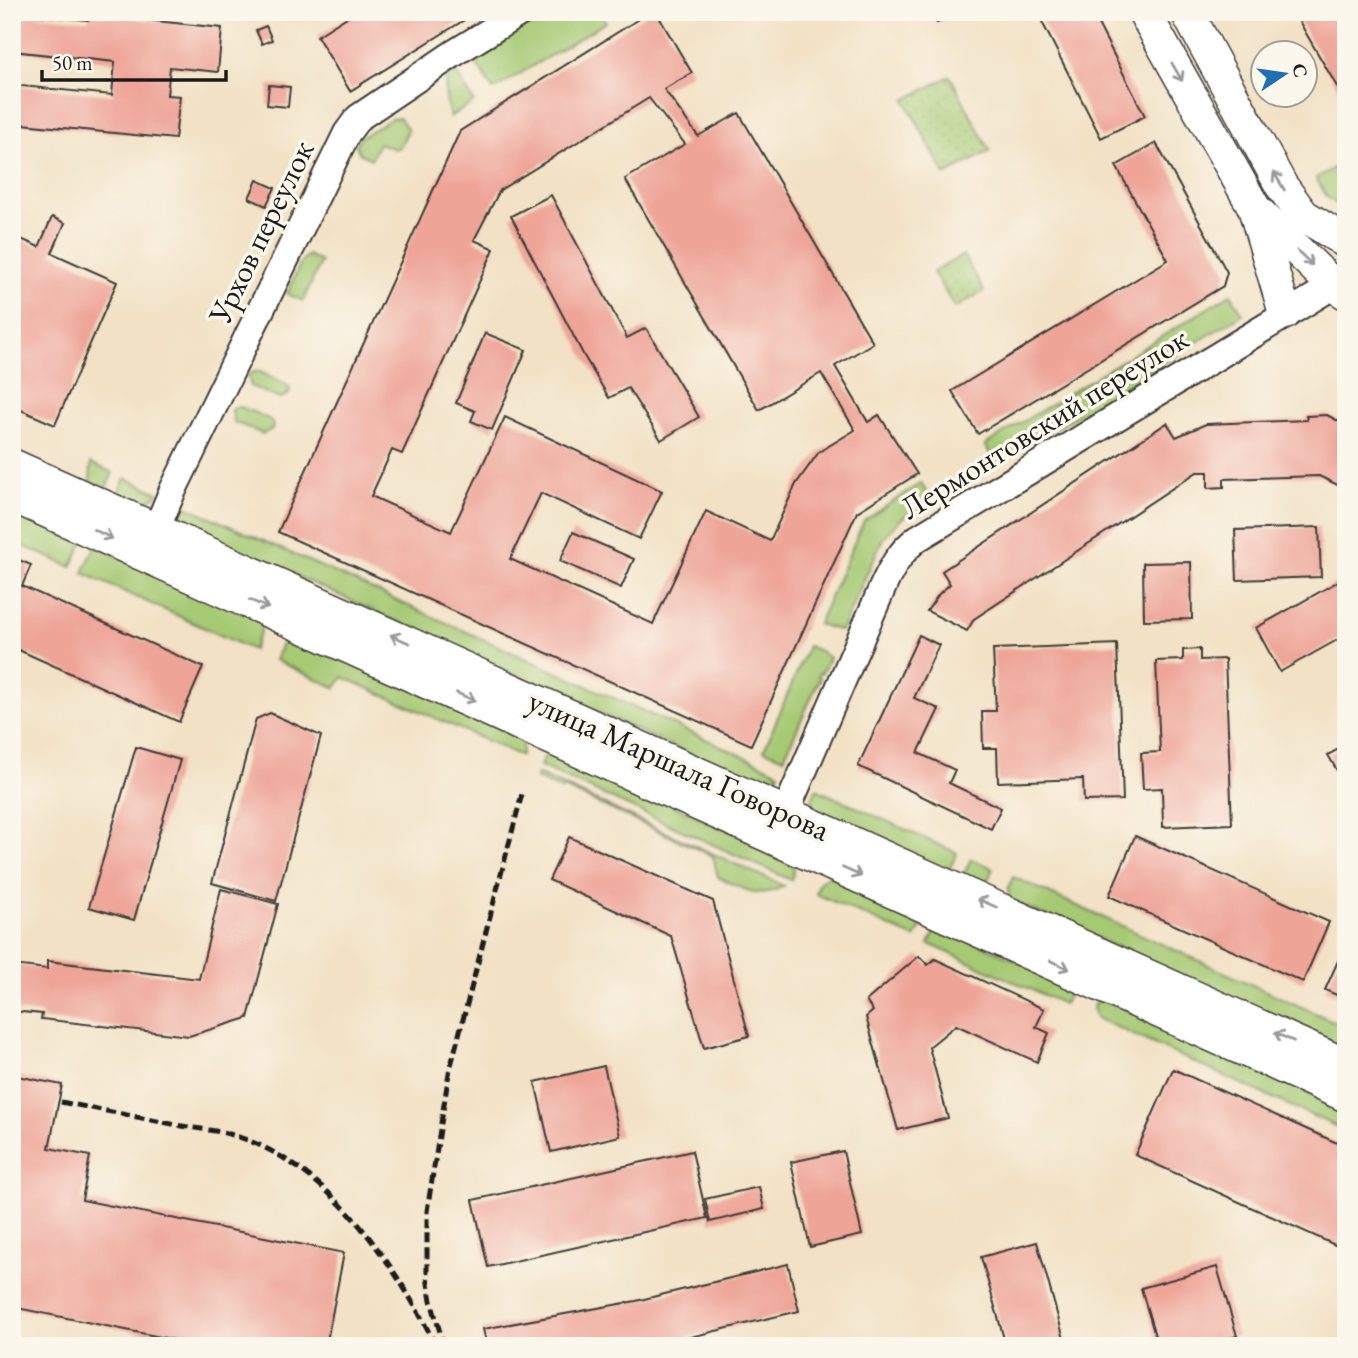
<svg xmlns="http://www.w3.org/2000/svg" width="1358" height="1358" font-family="'EB Garamond',serif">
<defs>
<pattern id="park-dots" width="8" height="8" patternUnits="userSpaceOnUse" patternTransform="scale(1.75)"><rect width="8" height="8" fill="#a6c973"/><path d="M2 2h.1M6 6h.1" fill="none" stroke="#8eac63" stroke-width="1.8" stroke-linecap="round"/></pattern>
</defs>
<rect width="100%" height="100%" fill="#fbf7ec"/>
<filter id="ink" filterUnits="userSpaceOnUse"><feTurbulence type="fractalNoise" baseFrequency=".0143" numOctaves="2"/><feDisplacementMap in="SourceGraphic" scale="14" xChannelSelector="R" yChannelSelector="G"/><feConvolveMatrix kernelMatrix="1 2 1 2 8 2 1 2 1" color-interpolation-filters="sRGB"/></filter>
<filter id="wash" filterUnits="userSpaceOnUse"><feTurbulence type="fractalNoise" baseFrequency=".00686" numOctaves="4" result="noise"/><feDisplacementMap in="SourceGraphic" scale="28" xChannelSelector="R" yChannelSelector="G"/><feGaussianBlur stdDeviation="1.57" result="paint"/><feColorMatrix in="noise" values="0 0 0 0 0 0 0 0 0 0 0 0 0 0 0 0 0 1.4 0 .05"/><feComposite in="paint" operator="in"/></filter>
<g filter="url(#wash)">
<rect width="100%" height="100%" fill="#f2e1c4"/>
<g fill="#a6c973" stroke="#617248" stroke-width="2">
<path d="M540 12H600L606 22 493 90 471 54Z"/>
<path d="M454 69 474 102 450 117C446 99 440 84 454 69Z"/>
<path d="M392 118H400L408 130 400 147 395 149 379 143 371 159 359 153 356 145 360 138Z"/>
<path d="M1346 161V211L1327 197 1316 178Z"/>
<path d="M308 255 321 262 303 301 287 294 301 262Z"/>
<path d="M1231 294 1243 314 997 465 985 445Z"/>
<path d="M258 371 286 384 290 389 289 394 279 399 251 386 248 376 251 373Z"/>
<path d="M241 407 269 419 273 425 272 429 263 434 234 422 232 411 234 408Z"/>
<path d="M91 463 113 473 104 492 90 486Z"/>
<path d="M125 478 159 493C145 506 132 504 116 497Z"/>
<path d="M921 483 933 504 919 513 916 510 901 519 883 538 841 631 818 624 864 521Z"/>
<path d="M179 503 779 772 774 781 765 788 184 525 178 511Z"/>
<path d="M12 508 84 541 71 567 12 541Z"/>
<path d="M95 546 262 620 261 630 253 650 83 573Z"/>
<path d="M290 633 523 739 521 756 343 677 336 688 275 660 284 639Z"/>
<path d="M808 646 820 651 829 658 822 673 820 672 818 676 820 678 784 758 764 750Z"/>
<path d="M552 751 794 860V869L791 880 540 766 543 759Z"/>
<path d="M537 774 784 886C757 900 744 889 718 877L713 856 564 788 562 790 536 779Z"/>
<path d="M816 789 957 853 948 872 813 811 812 800Z"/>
<path d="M971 859 993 868 988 880 977 884 962 878Z"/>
<path d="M829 875 925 919 915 938 816 894 819 883Z"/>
<path d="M1013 877 1346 1027V1050L1010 900 1008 890Z"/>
<path d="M938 925 1069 984V993L1064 1004 929 944Z"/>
<path d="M1098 997 1346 1108V1131L1096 1018 1093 1007Z"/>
</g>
<g fill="url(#park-dots)" stroke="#617248" stroke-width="2">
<path d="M950 76 990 151 945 175 905 100Z"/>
<path d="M963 255 984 291 955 308 933 272Z"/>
</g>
<g id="blocks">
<g fill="#eea598" fill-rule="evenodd">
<path d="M355 12H477L350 91 317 36Z"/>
<path d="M650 12H656L692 73 664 89 698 136 739 113 873 343 835 366 868 422 879 415 917 474 857 512 751 745 278 532 460 131ZM649 98 685 144 625 179 759 410 821 373 855 430 819 452 796 484 770 541 706 511 653 624 510 559 541 493 639 539 662 491 505 417 451 532 371 496 392 450 402 454 494 249 474 240 500 190Z"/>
<path d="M931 12H958L937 23Z"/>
<path d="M1037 12H1092L1145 116 1101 138Z"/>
<path d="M1294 12H1346V102L1307 35Z"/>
<path d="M12 13 88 20 89 14 222 28 218 72 170 67 167 95 180 96 175 139 12 123V85L112 95 115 62 12 51Z"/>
<path d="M266 26 272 40 262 44 256 30Z"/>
<path d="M269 85 290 87 288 107 267 105Z"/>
<path d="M1156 143 1227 272 1223 286 978 434 952 391 1168 260 1116 166Z"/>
<path d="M257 180 275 188 266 206 249 198Z"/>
<path d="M551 195 627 338 646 328 699 417 661 440 628 388 609 398 584 356 511 216Z"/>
<path d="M52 217 65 223 52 253 117 282 55 425 12 406V235L39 247Z"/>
<path d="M485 333 526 350 492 430 471 421 475 411 456 403Z"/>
<path d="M1327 415 1346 425V489L1319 476 1224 479V487L1208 488V472H1197L974 619 967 631 927 611 939 594 950 584 942 571 1167 423 1176 437 1206 424 1307 420 1306 416Z"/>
<path d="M1319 527 1321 577 1237 580 1235 530Z"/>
<path d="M573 532 634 559 621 588 560 561Z"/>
<path d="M12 557 31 565 22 586 203 667 179 722 12 647Z"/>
<path d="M1191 562 1192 619 1144 620 1143 563Z"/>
<path d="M1346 577V635L1280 672 1256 628Z"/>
<path d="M919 635 939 645 914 698 939 709 918 753 955 770 949 783 1001 808 991 829 858 766Z"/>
<path d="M1117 644 1123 800 1084 801 1083 779 998 782 997 748H983L982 711H996L993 649Z"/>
<path d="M1200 649V660L1225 659 1232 824 1163 827 1162 788 1143 789 1141 753 1160 752 1156 661 1183 660V650Z"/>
<path d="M270 713 321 736 276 901 212 883 256 719Z"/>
<path d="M1346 745V786L1328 755Z"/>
<path d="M136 747 180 760 134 920 89 907Z"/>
<path d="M1135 836 1329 922 1303 982 1109 896Z"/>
<path d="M569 837 713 901 749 1036 704 1048 671 936 549 880Z"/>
<path d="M221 889 278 904 248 1018 189 1036 41 1019 42 1014 12 1011 13 965 47 969V961L199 979Z"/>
<path d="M1346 943V999L1325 990Z"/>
<path d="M919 956 928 965 935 959 1044 1009 1036 1027 1049 1033 1037 1062 956 1025 929 1047 948 1118 898 1130 866 1017 873 1011 866 1001Z"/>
<path d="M604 1066 620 1136 551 1152 535 1082Z"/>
<path d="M1173 1069 1346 1147V1250L1135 1155Z"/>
<path d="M12 1075 62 1085 49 1148 90 1156 82 1200 344 1253 326 1346H205L12 1307Z"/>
<path d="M692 1151 707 1218 488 1267 473 1200Z"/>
<path d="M843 1151 862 1235 810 1247 791 1162Z"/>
<path d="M759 1187 764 1209 710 1222 705 1199Z"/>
<path d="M1037 1242 1066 1346H1006L981 1257Z"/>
<path d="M788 1264 799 1311 653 1346H487L483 1329 636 1301Z"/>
<path d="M1217 1267 1237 1336 1201 1346H1158L1141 1288Z"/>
</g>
</g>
</g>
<g filter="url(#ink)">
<use href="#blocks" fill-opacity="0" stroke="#3c3a35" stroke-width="2"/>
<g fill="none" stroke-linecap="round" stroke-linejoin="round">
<defs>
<g id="minor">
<path d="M148 549 172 492 347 133 358 118 456 52 521 12"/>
<path d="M777 832 884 584C893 565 901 551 918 538L1346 278"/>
</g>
<g id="tertiary">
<path d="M1144 12 1255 209 1333 285 1346 293"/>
<path d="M1187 12 1281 185 1303 215 1346 242"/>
<path d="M1255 211 1285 313"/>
<path d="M12 465 1346 1065"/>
</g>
<path id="secondary" d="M12 493 1346 1093"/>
</defs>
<use href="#minor" stroke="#3c3a35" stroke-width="30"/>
<use href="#tertiary" stroke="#3c3a35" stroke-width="35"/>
<use href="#secondary" stroke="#3c3a35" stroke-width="40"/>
<use href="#minor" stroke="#fff" stroke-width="26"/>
<use href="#tertiary" stroke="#fff" stroke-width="32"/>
<use href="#secondary" stroke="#fff" stroke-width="37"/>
<g stroke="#1c1c1c" stroke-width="5" stroke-dasharray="10 5" stroke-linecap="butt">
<path d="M61 1102C102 1110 142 1118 182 1126 198 1129 214 1130 229 1134 326 1161 394 1261 436 1346"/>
<path d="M444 1346 431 1301 427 1277V1211L449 1073 522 794"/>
</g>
</g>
<defs><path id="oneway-shaft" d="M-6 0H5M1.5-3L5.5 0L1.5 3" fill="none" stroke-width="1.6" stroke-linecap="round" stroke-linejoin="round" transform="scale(1.75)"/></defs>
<g stroke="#999">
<use href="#oneway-shaft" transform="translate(1177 72) rotate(60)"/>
<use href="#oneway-shaft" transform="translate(1279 181) rotate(-121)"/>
<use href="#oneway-shaft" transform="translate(1305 258) rotate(44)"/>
<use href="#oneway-shaft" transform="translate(103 534) rotate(25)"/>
<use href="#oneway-shaft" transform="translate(259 604) rotate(24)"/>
<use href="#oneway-shaft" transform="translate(400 639) rotate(-156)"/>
<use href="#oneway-shaft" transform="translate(466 697) rotate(24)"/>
<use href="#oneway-shaft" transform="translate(852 872) rotate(24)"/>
<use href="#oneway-shaft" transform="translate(987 903) rotate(-156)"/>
<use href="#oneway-shaft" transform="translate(1060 965) rotate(24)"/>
<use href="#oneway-shaft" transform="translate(1284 1037) rotate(-156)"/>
</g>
</g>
<g text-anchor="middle" stroke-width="7" stroke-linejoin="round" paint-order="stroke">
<g font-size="32" fill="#1c1c1c" stroke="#fbf7ec">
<text transform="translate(261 232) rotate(-64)" y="11">Урхов переулок</text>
<text transform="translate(1044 423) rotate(-32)" y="11">Лермонтовский переулок</text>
<text transform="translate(679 765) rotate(24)" y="11">улица Маршала Говорова</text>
</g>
</g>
<rect width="1358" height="1358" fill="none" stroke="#fbf7ec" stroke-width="42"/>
<g transform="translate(1284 74) rotate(77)"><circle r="33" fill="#fbf7ec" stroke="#a29f99" stroke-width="2"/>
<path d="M0-5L12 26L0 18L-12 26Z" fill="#1f6fb2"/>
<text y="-10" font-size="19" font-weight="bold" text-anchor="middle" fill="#1c1c1c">С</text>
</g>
<path d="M42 70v10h184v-10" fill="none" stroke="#1c1c1c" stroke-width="3.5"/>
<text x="52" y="70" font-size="21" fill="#1c1c1c" stroke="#fbf7ec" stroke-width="5" paint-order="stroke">50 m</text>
</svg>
